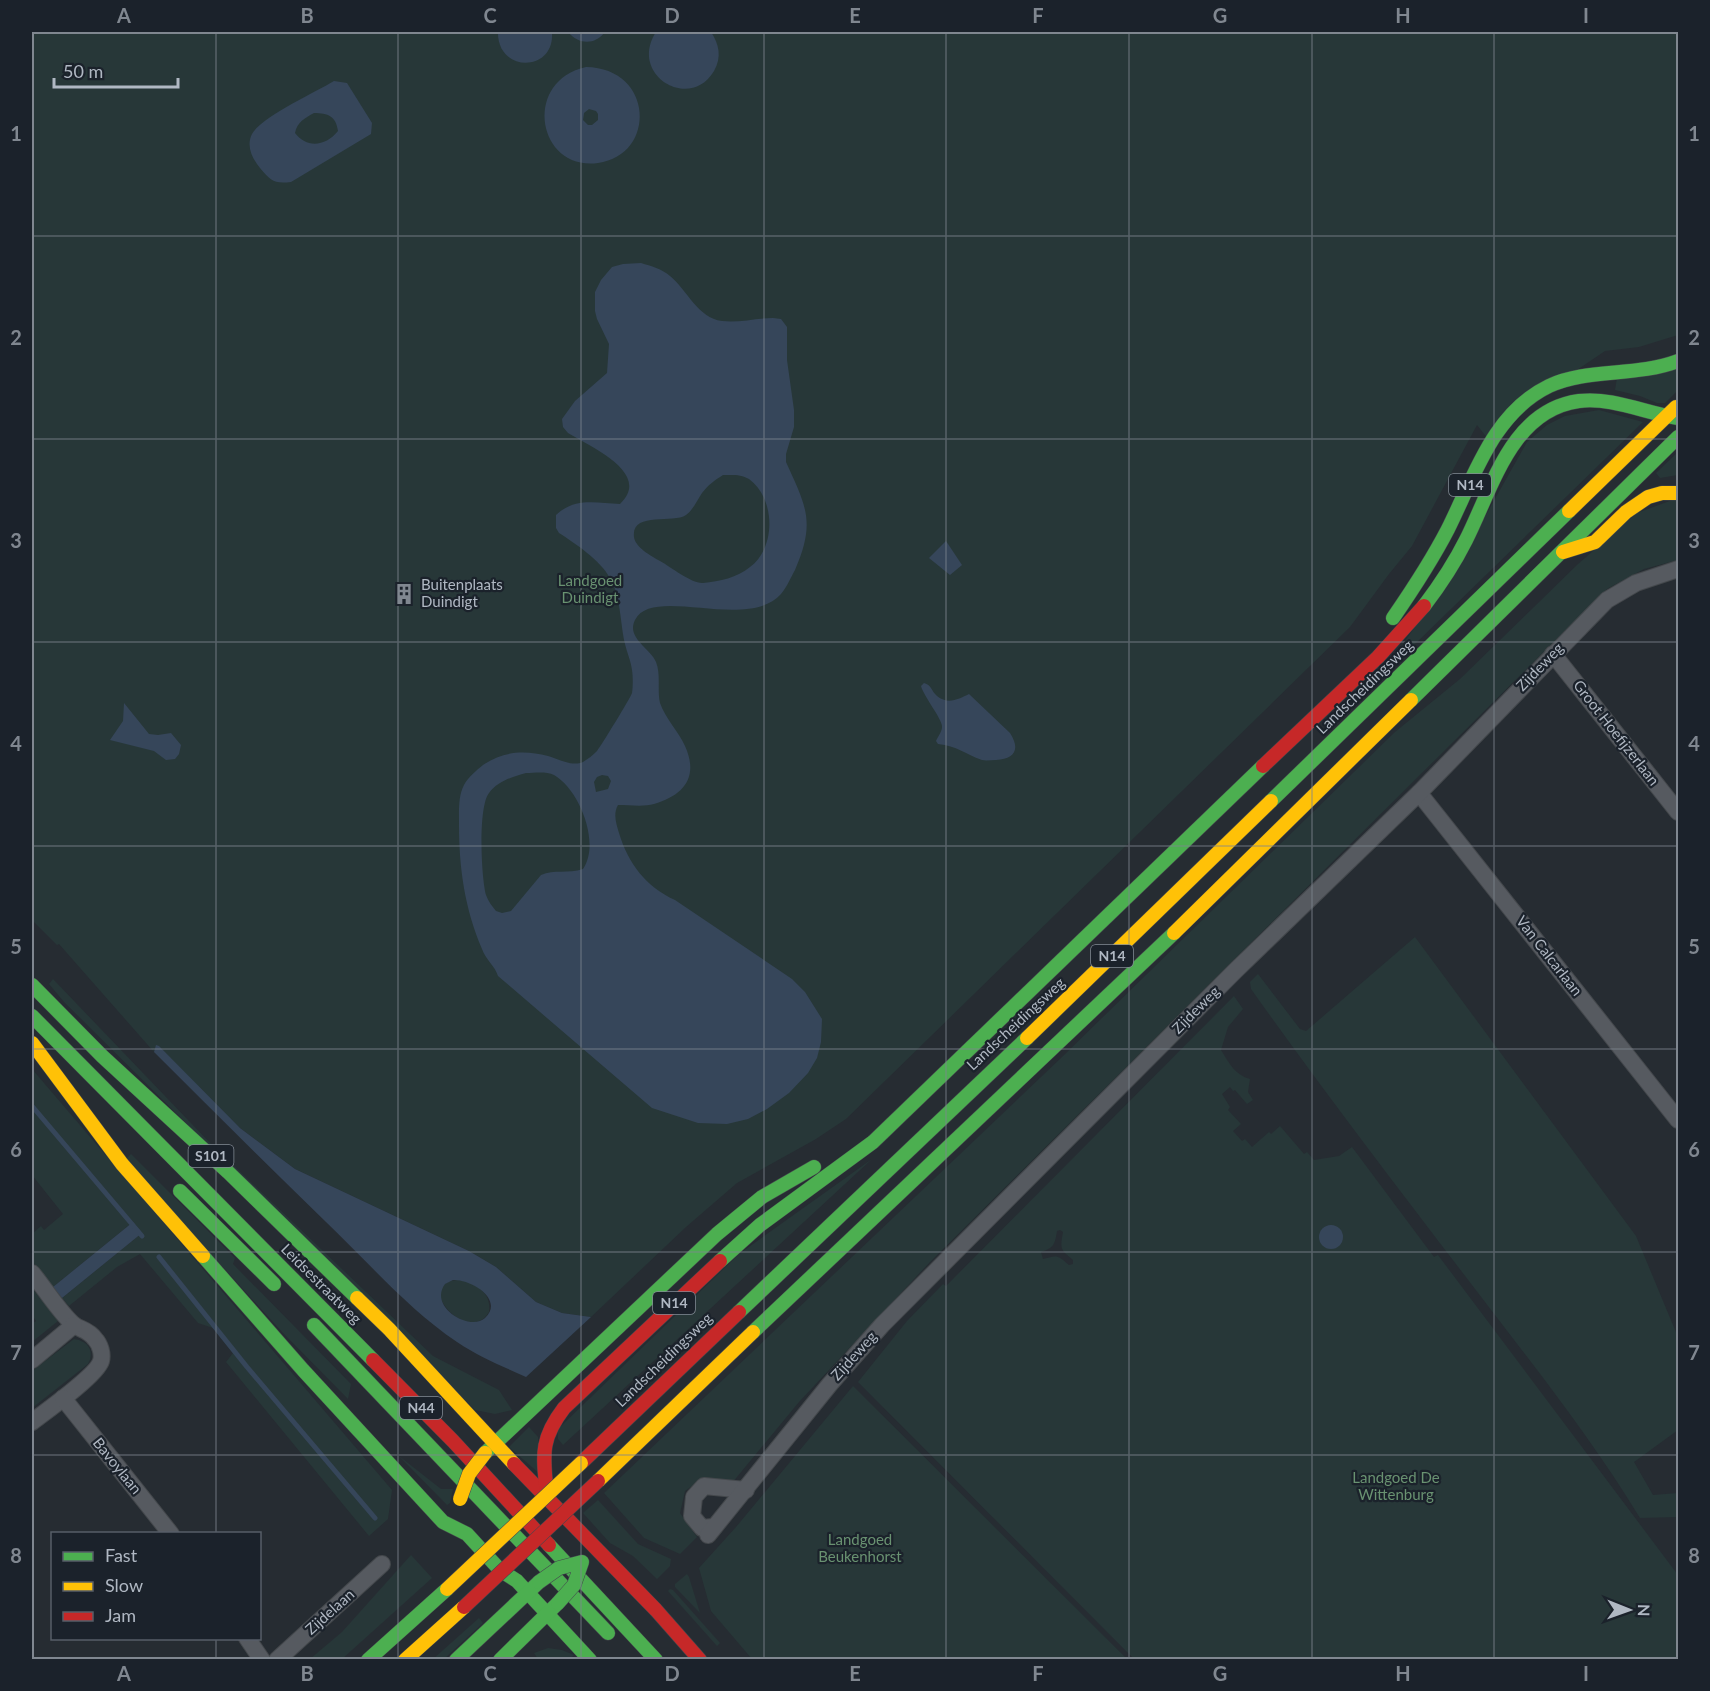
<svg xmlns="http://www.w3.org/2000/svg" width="1710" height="1691" font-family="Lato,sans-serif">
<rect width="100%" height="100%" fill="#262c32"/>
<g fill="#273738" fill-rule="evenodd">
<path d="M32 32H1678V335L1639 347 1605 351 1574 372 1488 439 1477 425 1412 546 1389 574 1350 627 846 1119 816 1139 737 1183 686 1227 591 1317 562 1313 536 1302 496 1267 469 1251 295 1169 240 1128 153 1049 154 1052 59 944 57 945 32 920Z"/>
<path d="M1678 367V390L1665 403H1657L1640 396 1615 390 1617 378Z"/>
<path d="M1599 410 1643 422 1378 680 1456 568 1527 442 1547 425 1565 416Z"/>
<path d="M1678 452V475L1660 478 1656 473Z"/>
<path d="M1678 498V560L1644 569 1607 589 930 1262 799 1402 732 1483 703 1478 685 1491 680 1513 697 1537 680 1554 644 1538 604 1493 1061 1058 1395 732 1460 679 1578 564 1637 513Z"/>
<path d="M1415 937 1636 1236 1678 1337V1430L1634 1462 1653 1495 1678 1493V1517L1640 1518C1590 1436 1530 1361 1472 1285 1397 1187 1322 1089 1251 989L1250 982 1258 974 1300 1029 1306 1031Z"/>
<path d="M53 979 210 1143 433 1356 499 1390 512 1410 495 1414 475 1410 64 1002 49 984Z"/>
<path d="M1234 996 1243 1009 1228 1027 1221 1050C1229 1063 1235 1075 1250 1079L1248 1092 1253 1100 1247 1104 1235 1090 1233 1091 1230 1087 1222 1094 1230 1107 1228 1110 1241 1124 1233 1131 1242 1141 1245 1139 1252 1147 1269 1132 1271 1134 1280 1126 1304 1154 1307 1152 1314 1160 1339 1156 1352 1147 1434 1257 1438 1255 1678 1575V1659H1134L858 1382 907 1321 943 1284 946 1286ZM1060 1230 1063 1232C1060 1249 1060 1249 1073 1260V1264L1069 1265C1057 1255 1058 1255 1043 1259L1041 1252C1054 1248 1055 1244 1057 1231Z"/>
<path d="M32 1069 392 1490 388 1519 369 1536 226 1362 233 1353 213 1328 198 1323 140 1254 117 1267 69 1306 62 1298 142 1233 133 1222 53 1287 32 1261V1234L41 1226 44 1230 63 1214 32 1175Z"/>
<path d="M131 1154 235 1258 233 1264 351 1384 348 1399 283 1333 125 1160Z"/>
<path d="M872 1159 563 1445 558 1439V1429L739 1254Z"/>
<path d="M458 1280C475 1282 492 1293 489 1312 469 1347 411 1283 458 1280Z"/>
<path d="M32 1288 58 1321 32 1342V1324L36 1321 32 1315Z"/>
<path d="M74 1339C88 1341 95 1351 88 1364L32 1408V1371Z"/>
<path d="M853 1386 1127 1659H752L711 1611 699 1568 736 1527Z"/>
<path d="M529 1427 538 1437 540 1474 509 1447Z"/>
<path d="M399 1456 441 1489H453L450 1503 447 1505Z"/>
<path d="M598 1500 638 1544 671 1559 670 1566 657 1579 633 1556 610 1543 583 1513Z"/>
<path d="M411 1555 432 1578 342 1659H310L342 1632Z"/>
<path d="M687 1574 689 1577 700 1613 675 1587V1584Z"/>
<path d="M670 1589 673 1590 720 1643 717 1646 668 1591Z"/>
<path d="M479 1618 483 1623 444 1659 432 1660Z"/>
<path d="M548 1648 562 1650 574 1655 570 1659H538L534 1653Z"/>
</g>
<g fill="#36465a" fill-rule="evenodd">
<path d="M498 32H552C555 73 497 73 498 32Z"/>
<path d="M568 32H605C595 45 579 45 568 32Z"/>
<path d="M656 32H711C719 44 722 57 714 71 690 112 628 75 656 32Z"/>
<path d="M586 67C654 68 657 155 598 163 537 171 522 81 586 67ZM589 109 596 111 598 114V120L592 125H588L583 120 584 113Z"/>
<path d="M334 81 347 83 372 123 371 134 291 182C274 184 271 181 260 168 252 158 246 146 252 134 261 117 316 92 334 81ZM314 113C328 113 336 116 338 131 326 146 307 149 295 133 297 122 305 118 314 113Z"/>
<path d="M641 263C651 266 662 269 670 276 687 290 698 318 722 321 739 323 756 318 773 318L781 319 787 327V360L794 410V427L786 454V462C806 506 816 522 795 570 791 577 787 587 781 594 747 632 653 585 635 620 626 638 650 648 656 662 661 674 657 690 660 703 665 718 679 732 685 746 699 777 684 795 654 804 644 807 629 805 618 805 613 814 616 823 619 833 628 863 646 887 675 900L792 979 805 992 822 1019 821 1042 817 1058 808 1073 789 1093 767 1109 748 1119 727 1124 698 1123 652 1108 498 976C495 966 486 960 482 949 465 909 459 869 459 825 459 812 458 796 464 785 468 777 477 770 483 765 503 751 525 750 548 756 559 759 572 767 583 762 588 759 593 755 597 751 601 746 631 697 632 693 633 686 633 677 632 670 631 661 627 653 625 644 620 623 621 596 610 578 600 560 576 544 559 533L556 528V515C575 497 596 503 620 504 653 473 589 446 568 433L563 427 562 419 575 401 607 373 609 344 597 319 595 311V292L601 280 612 267 623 264ZM723 475C732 475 741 474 749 479 776 499 776 548 750 567 737 578 720 581 703 583 692 584 671 567 660 561 651 556 635 547 634 537 631 511 673 524 686 515 693 510 698 499 702 493 708 485 715 480 723 475ZM526 773C534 773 546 771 554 775 579 789 601 843 583 869 568 874 554 869 541 875L511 911 502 913 496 911C492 906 488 901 486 895 481 876 478 807 489 793 498 781 512 777 526 773ZM602 775 608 776 611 781 608 789 596 792 594 782 597 777Z"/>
<path d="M946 541 962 565 950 575 929 558Z"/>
<path d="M924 683C932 685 931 691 937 696 948 705 959 699 969 694L1010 733C1021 750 1014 759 996 760 991 760 986 761 982 760 965 754 957 746 938 744L936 741C938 736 942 732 942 727 943 720 924 697 921 686Z"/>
<path d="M124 703 149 734 158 735 171 733 181 745 179 754 175 759 166 760 154 751 110 740 123 721Z"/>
<path d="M156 1045 159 1046 240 1128 295 1169 469 1251 496 1267 536 1302 562 1313 591 1317 526 1377C502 1366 479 1357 457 1342 408 1309 368 1262 326 1222 268 1166 211 1109 154 1052ZM453 1280C470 1279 505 1299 485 1318 470 1332 428 1307 445 1284Z"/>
<path d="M133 1222 142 1233 62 1298 53 1287Z"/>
<circle cx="1331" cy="1237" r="12"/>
</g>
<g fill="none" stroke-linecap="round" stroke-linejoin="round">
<g stroke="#36465a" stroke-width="5">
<path d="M32 1106 142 1236"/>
<path d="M159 1257 247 1367 375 1518"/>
</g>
<defs>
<g id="street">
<path d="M1553 654 1678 812"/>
<path d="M1419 793 1678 1120"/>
<path d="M32 1273C43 1286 60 1313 73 1324 80 1330 88 1329 95 1339 100 1344 103 1354 101 1361 97 1375 45 1412 32 1422"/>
<path d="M32 1360 74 1325"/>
<path d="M63 1398 171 1534"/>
<path d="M713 1527 702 1528 692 1516 694 1497 704 1486 746 1490"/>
<path d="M708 1535 830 1384 882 1325 1235 971 1419 793 1607 600 1636 583 1678 569"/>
<path d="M247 1638 262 1660"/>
<path d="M277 1660 382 1564"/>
</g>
<g id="fast">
<path d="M1424 606C1440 585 1454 564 1466 540 1492 489 1511 410 1579 401 1613 397 1645 413 1678 418"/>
<path d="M1393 618C1413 589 1432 560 1448 529 1474 477 1493 413 1549 386 1587 368 1636 377 1678 361"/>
<path d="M1411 700 1678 437"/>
<path d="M1271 801 1569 511"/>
<path d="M32 985 102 1056 228 1172 357 1298"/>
<path d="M32 1016 373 1360"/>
<path d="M180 1191 274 1284"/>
<path d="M203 1256 303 1370 443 1522 467 1534 500 1570 517 1581 590 1660"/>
<path d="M720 1261 760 1225 873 1142 1263 766"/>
<path d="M739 1312 1027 1038"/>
<path d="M314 1325 608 1633"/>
<path d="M753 1332 1174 933"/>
<path d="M485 1453 717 1234 762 1197 814 1167"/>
<path d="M549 1545 656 1660"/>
<path d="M368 1660 447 1589"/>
<path d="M456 1660 539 1582"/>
<path d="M500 1660 558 1603"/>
</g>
<g id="slow">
<path d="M1569 511 1676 407"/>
<path d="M1563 552 1595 542 1626 512 1648 497 1662 493H1678"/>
<path d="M1174 933 1411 700"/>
<path d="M1027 1038 1271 801"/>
<path d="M32 1043 122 1164 203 1256"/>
<path d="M357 1298 389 1329 514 1464"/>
<path d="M598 1481 753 1332"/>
<path d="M405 1660 464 1607"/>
</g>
<g id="jam">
<path d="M1263 766 1378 657 1424 606"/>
<path d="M373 1360 453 1441 549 1545"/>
<path d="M581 1463 739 1312"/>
<path d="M514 1464 656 1610 700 1660"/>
<path d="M547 1497C544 1458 538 1442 564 1408L720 1261"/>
</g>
</defs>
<use href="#street" stroke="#44484c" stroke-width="18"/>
<use href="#fast" stroke="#44484c" stroke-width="15"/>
<use href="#slow" stroke="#44484c" stroke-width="15"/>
<use href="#jam" stroke="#44484c" stroke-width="15"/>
<use href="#street" stroke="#565a60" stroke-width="16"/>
<use href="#fast" stroke="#4caf50" stroke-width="14"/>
<use href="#slow" stroke="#ffc107" stroke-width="14"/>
<use href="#jam" stroke="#c62828" stroke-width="14"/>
<defs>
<path id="fast-bridge" d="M539 1582 559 1568 582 1562 574 1585 558 1603"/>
<g id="slow-bridge">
<path d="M460 1499 469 1474 485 1453"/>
<path d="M447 1589 581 1463"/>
</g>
<path id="jam-bridge" d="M464 1607 598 1481"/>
</defs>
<use href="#fast-bridge" stroke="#44484f" stroke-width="15" stroke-linecap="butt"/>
<use href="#slow-bridge" stroke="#44484f" stroke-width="15" stroke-linecap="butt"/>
<use href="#jam-bridge" stroke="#44484f" stroke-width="15" stroke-linecap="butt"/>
<use href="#fast-bridge" stroke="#4caf50" stroke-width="14"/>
<use href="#slow-bridge" stroke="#ffc107" stroke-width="14"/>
<use href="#jam-bridge" stroke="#c62828" stroke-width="14"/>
</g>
<path fill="none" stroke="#808790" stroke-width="1.5" stroke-opacity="0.55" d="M216 32V1534M398 32V1660M581 32V1660M764 32V1660M946 32V1660M1129 32V1660M1312 32V1660M1494 32V1660M32 236H1678M32 439H1678M32 642H1678M32 846H1678M32 1049H1678M32 1252H1678M32 1455H1678M216 1638V1660"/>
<defs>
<symbol id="building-bare" viewBox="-9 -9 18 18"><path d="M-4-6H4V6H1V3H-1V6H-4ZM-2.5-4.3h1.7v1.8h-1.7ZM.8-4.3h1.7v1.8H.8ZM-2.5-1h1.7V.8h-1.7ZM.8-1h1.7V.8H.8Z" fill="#808790" stroke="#1b222b" stroke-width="2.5" paint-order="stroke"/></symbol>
</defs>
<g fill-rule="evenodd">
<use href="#building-bare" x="389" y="579" width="30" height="30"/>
</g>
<g text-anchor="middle" stroke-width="4.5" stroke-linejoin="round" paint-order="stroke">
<g fill="#1b222b" stroke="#838b95" stroke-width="1.5">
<rect x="1449" y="474" width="42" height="22" rx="4.5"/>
<rect x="1091" y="945" width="42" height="22" rx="4.5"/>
<rect x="188.5" y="1145" width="45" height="22" rx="4.5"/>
<rect x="653" y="1292" width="42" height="22" rx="4.5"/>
<rect x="400" y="1397" width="42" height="22" rx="4.5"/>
</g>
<g font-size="14" font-weight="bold" fill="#b0b8c3">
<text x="1470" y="490">N14</text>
<text x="1112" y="961">N14</text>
<text x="211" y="1161">S101</text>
<text x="674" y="1308">N14</text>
<text x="421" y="1413">N44</text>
</g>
<g font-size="15" fill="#699271" stroke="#1b222b">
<text x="590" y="586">Landgoed<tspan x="590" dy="17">Duindigt</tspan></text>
<text x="1396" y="1483">Landgoed De<tspan x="1396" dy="17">Wittenburg</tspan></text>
<text x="860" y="1545">Landgoed<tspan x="860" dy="17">Beukenhorst</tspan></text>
</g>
<g font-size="15" fill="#b0b8c3" stroke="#1b222b" text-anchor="start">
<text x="421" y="590">Buitenplaats<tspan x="421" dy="17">Duindigt</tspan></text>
</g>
<g font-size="15" fill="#b0b8c3" stroke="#1b222b">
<text transform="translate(1540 667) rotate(-46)" y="5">Zijdeweg</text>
<text transform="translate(1365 687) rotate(-44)" y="5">Landscheidingsweg</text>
<text transform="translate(1616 733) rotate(52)" y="5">Groot Hoefijzerlaan</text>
<text transform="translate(1549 956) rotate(52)" y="5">Van Calcarlaan</text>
<text transform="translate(1196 1010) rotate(-45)" y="5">Zijdeweg</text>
<text transform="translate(1016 1024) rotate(-43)" y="5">Landscheidingsweg</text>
<text transform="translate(321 1284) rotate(45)" y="5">Leidsestraatweg</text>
<text transform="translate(854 1356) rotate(-48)" y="5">Zijdeweg</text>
<text transform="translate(664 1360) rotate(-44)" y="5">Landscheidingsweg</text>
<text transform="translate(117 1466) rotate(51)" y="5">Bavoylaan</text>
<text transform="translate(330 1612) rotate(-42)" y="5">Zijdelaan</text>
</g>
</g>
<rect width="1710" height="1691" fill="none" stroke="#1b222b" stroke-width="66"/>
<rect x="51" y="1532" width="210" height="108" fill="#1b222b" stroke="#575e68" stroke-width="1.5"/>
<rect x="63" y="1552" width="30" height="9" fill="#4caf50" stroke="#575e68" stroke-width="1.5"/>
<text x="105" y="1562" font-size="18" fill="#b0b8c3">Fast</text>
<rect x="63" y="1582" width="30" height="9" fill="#ffc107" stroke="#575e68" stroke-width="1.5"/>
<text x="105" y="1592" font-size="18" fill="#b0b8c3">Slow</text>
<rect x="63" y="1612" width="30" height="9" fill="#c62828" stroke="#575e68" stroke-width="1.5"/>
<text x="105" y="1622" font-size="18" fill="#b0b8c3">Jam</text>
<g transform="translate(1629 1610) rotate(91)" stroke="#1b222b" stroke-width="4.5" paint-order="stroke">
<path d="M0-4.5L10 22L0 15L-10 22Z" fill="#b0b8c3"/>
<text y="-9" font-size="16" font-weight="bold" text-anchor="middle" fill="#b0b8c3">N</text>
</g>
<path d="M54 78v9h124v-9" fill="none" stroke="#b0b8c3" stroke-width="3"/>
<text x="63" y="78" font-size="18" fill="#b0b8c3" stroke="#1b222b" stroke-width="4.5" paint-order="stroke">50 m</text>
<rect x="33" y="33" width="1644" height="1625" fill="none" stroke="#808790" stroke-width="2"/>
<g font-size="20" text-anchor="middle" font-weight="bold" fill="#808790">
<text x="124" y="23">A</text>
<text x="307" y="23">B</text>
<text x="490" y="23">C</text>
<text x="672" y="23">D</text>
<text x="855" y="23">E</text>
<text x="1038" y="23">F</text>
<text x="1220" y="23">G</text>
<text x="1403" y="23">H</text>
<text x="1586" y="23">I</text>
<text x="16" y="141">1</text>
<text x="1694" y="141">1</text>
<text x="16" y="345">2</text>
<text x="1694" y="345">2</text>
<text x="16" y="548">3</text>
<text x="1694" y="548">3</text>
<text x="16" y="751">4</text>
<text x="1694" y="751">4</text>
<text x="16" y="954">5</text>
<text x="1694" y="954">5</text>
<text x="16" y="1157">6</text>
<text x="1694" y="1157">6</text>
<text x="16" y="1360">7</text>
<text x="1694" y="1360">7</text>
<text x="16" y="1563">8</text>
<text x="1694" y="1563">8</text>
<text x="124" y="1681">A</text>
<text x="307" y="1681">B</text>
<text x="490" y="1681">C</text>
<text x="672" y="1681">D</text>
<text x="855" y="1681">E</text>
<text x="1038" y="1681">F</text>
<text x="1220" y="1681">G</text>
<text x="1403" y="1681">H</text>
<text x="1586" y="1681">I</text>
</g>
</svg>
